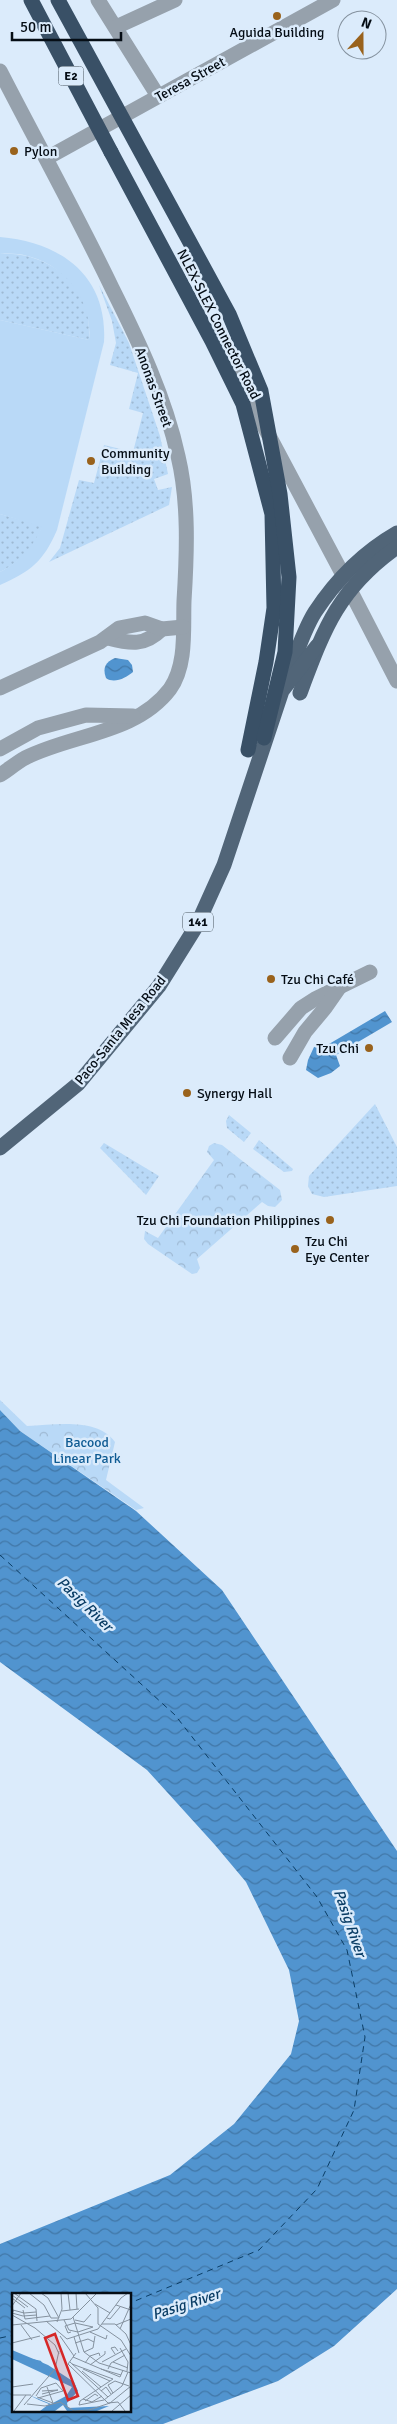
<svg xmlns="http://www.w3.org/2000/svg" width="397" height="2424" font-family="Signika,sans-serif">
<defs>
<pattern id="grass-dots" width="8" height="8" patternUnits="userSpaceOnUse" patternTransform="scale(1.25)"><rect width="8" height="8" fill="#b9d9f7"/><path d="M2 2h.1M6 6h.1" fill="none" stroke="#9eb9d3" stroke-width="1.8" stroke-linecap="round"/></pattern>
<pattern id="park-crowns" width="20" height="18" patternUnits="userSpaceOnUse" patternTransform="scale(1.25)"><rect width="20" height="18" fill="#b9d9f7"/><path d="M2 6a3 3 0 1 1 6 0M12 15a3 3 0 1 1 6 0" fill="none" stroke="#9eb9d3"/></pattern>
<pattern id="water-waves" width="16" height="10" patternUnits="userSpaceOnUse" patternTransform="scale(1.25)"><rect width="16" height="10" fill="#5194cf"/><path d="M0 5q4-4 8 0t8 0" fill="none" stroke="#4177a7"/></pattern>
</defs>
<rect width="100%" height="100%" fill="#dbebfb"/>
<g fill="url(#grass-dots)">
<path d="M0 254C31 251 69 269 83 298 89 311 89 325 89 340L0 320Z"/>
<path d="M99 285 129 343 160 436 168 474 154 479 158 490 172 487 169 505 49 562 60 548 79 480 94 483 104 445 133 452 143 413 129 409 138 373 110 365 116 343 112 321Z"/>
<path d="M0 514 43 526C32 549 23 560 0 572Z"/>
<path d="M375 1104 397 1147V1186L324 1197 312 1194 308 1186 309 1176Z"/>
<path d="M229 1115 251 1133 244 1142 227 1128 226 1121Z"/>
<path d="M259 1140 293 1169 292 1171 284 1172 253 1149Z"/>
<path d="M104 1143 159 1176 146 1195 100 1148Z"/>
</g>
<g fill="url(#park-crowns)">
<path d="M214 1143 222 1145 280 1190 282 1200 275 1207 268 1206 262 1202 197 1259 200 1268 197 1273 192 1274 148 1244 144 1239 145 1231 158 1238 214 1160 207 1152 209 1146Z"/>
<path d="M0 1400 27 1426C55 1425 97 1417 115 1442L106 1480 144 1508 136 1510 20 1431 0 1410Z"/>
</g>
<path fill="#b9d9f7" d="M0 237C61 242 108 276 104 342L57 530C43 562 31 571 0 585V572C21 561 32 548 42 527L0 514V320L89 340C94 291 50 249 0 254Z"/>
<g fill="url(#water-waves)" fill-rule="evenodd">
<path d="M115 658 128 660 132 665 133 672C126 678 114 684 106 678 102 667 106 662 115 658Z"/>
<path d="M385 1011 392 1022 336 1055 340 1066 331 1073 318 1078 306 1070 308 1060 314 1047 329 1044Z"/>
<path d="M0 1410 20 1431 136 1511 222 1590 397 1851V2289L334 2346 278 2381 163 2424H0V2244L170 2175 234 2124 291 2054 299 2021 289 1970 246 1882 215 1845 147 1770 0 1662ZM14 2294H130V2410H14Z"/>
</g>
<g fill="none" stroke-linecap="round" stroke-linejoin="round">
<g stroke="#0a3d65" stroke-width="1" stroke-dasharray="6 5" stroke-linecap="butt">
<path d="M0 1555 175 1715 317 1897 347 1950 365 2037 354 2110 317 2189 259 2250 130 2303"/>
<path d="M0 2338 14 2335"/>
</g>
<g stroke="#96a1ac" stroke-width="15">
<path d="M98 0 158 96"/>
<path d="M116 27 175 0"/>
<path d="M0 71C37 143 77 215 112 288 139 342 165 397 178 456 189 502 187 553 184 601 183 629 187 665 170 689 136 734 72 734 25 758 16 763 8 770 0 775"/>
<path d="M47 158 333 0"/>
<path d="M233 368 343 575"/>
<path d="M350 590 397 681"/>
<path d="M108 638C131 644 145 646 162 629"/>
<path d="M0 688 100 642 119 628 145 623 162 629 183 627"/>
<path d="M0 749 38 728 86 715 133 716"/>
<path d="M275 1038 301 1008 315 999 370 972"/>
<path d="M290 1058 305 1032 325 1008 339 988"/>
</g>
<g stroke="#516578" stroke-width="15">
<path d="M288 676C296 655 303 631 315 612 336 580 364 552 397 533"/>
<path d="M300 693C324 629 338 589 397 547"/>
<path d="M0 1148 78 1084 159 986 197 925 224 865 282 691 317 646"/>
</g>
<path stroke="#395066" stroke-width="15" d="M111 152 212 341 243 404 272 514 274 608 266 662 248 750"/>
<g stroke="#395066" stroke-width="15">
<path d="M31 0 111 152"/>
<path d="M58 0 229 314 261 391 280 494 289 577 285 652 264 738"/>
</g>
</g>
<g fill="#99621c" stroke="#dbebfb" stroke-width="2">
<circle cx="277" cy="16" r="5"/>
<circle cx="14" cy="151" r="5"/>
<circle cx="91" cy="461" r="5"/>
<circle cx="271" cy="979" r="5"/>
<circle cx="369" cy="1048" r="5"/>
<circle cx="187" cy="1093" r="5"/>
<circle cx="330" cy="1220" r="5"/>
<circle cx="295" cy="1249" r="5"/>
</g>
<g text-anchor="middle" stroke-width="5" stroke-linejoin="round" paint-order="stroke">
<g fill="#dbebfb" stroke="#45505a" stroke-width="1">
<rect x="58.5" y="66.5" width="25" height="19" rx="4"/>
<rect x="183" y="912.5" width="30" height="19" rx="4"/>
</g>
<g font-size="12" font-weight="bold" fill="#050d15">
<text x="71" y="80">E2</text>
<text x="198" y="926">141</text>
</g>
<g font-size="14" fill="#050d15" stroke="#dbebfb" text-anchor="start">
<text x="277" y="37" text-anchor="middle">Aguida Building</text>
<text x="24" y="156">Pylon</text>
<text x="101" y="458">Community<tspan x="101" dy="16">Building</tspan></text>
<text x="281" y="984">Tzu Chi Café</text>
<text x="359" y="1053" text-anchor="end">Tzu Chi</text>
<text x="197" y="1098">Synergy Hall</text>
<text x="320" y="1225" text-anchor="end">Tzu Chi Foundation Philippines</text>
<text x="305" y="1246">Tzu Chi<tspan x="305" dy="16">Eye Center</tspan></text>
</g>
<g font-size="14" fill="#050d15" stroke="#dbebfb">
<text transform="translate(190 79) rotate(-29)" y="5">Teresa Street</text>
<text transform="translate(219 324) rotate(63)" y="5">NLEX-SLEX Connector Road</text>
<text transform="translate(154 387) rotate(70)" y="5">Anonas Street</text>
<text transform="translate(120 1030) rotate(-51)" y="5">Paco-Santa Mesa Road</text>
</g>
<g font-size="14" fill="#0f5b93" stroke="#dbebfb">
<text x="87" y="1447">Bacood<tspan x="87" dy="16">Linear Park</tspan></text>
</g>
<g font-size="15" font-style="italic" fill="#0a3d65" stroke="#dbebfb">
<text transform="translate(85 1604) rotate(44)" y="5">Pasig River</text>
<text transform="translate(350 1923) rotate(71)" y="5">Pasig River</text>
<text transform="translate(186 2304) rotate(-18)" y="5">Pasig River</text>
</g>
</g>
<g transform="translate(12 2293)">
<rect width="119" height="119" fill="#dbebfb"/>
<path d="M0 57 36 72 62 89 66 98 55 110 56 115 97 113 85 118H55L51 112 43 118H28L37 111 27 107 17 102 39 111 54 103 60 94 0 66Z" fill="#5194cf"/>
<path fill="none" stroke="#5194cf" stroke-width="2.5" d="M0 63 28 69 38 80M42 82 62 93 61 100 51 108"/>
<path fill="none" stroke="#85929f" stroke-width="1" d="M2 0 24 16 25 28M17 0 32 12 39 25H46M29 0 36 5 47 25M56 0 58 17M64 0 65 16M73 0 86 15V31L109 47 119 63M0 2 16 14M0 5 13 15M83 11 98 20M104 12 119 17M0 13 9 0M1 17 12 20 24 19M2 17 0 20 11 23 25 22M11 17 13 26 38 23M50 18 67 16M0 22 23 35 43 52 47 61M61 24 72 59 87 70 119 80M95 25 98 26 108 14M52 27 57 37 66 39M63 27 72 29 79 21M34 28 55 46 86 36 109 5 116 0M45 29 50 16 49 0M63 30 81 34M90 31H103L114 41 119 52M0 32 59 26 85 0M9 32 20 47M104 32 119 26M108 36 119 11M59 39 56 40 53 33 63 30M66 39 81 34M78 39 94 46 95 42M48 43 62 63M62 44 67 60M0 50 28 43M63 50 76 46 82 49M108 55 116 69 115 78M72 59 81 55 83 43M64 60 56 71 96 110 106 109 113 118M103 61 99 55 103 54 106 58M61 64 108 84 111 77M58 69 96 104M90 69 114 56M101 69 116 75M73 70 78 63 87 60 88 63M60 71 101 86M78 72 93 61V58M71 76 98 88M89 76 109 82M96 76 99 70 113 62M70 78 89 94M0 94 21 91M30 98 46 97M89 98 94 94 99 101M101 100 96 92 103 88 117 93M30 101 46 97M0 102H19M24 103 29 95 44 90 51 98 26 105M25 104 41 110 35 94M71 106 80 109 90 103M73 108 83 101 86 103M15 111 33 113 48 109 62 118 77 117 98 110 119 93M12 112 43 76 47 58M67 112 92 107 110 93 116 79M67 112 68 108 101 86M2 118 14 102M100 118 119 102"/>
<path fill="#d62828" fill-opacity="0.15" stroke="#d62828" stroke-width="2.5" d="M43 41 66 103 56 107 33 45Z"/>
<rect width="119" height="119" fill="none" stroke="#050d15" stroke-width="2.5"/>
</g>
<g transform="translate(362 35) rotate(21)"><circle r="24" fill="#dbebfb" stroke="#85929f"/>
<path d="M0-4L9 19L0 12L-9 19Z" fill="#99621c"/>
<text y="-8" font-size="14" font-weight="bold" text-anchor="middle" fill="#050d15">N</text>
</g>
<path d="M12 32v8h109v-8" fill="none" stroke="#050d15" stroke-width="2.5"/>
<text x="20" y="32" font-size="15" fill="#050d15" stroke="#dbebfb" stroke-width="4" paint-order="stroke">50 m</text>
</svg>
